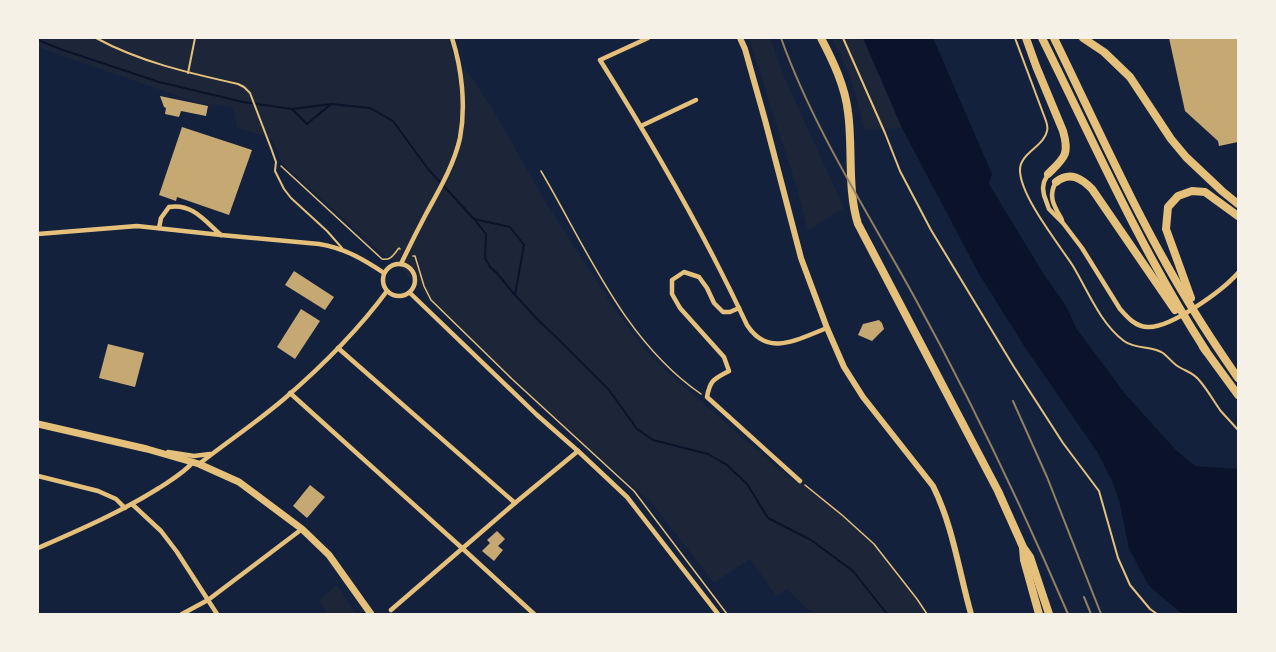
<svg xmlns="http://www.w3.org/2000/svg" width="1276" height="652" font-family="Lato,sans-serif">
<rect width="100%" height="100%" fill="#14213d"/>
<g fill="#1d2539">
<path d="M38 38H448L453 55 472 78 493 110 546 203 614 308 645 350 681 384 789 478 800 481 842 515 874 544 917 599 927 614H816L813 611 807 609 787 589 776 596 750 559 714 583 651 502 581 442 512 379 431 300 389 256 386 257 282 163 272 138 257 134 237 127 233 107 198 103 38 47Z"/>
<path d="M749 38H770L785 79 844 208 808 230 796 185Z"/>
<path d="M832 38H863L902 128 865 130 850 76Z"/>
<path d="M337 585 356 614H328L319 600Z"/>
</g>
<path fill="#0b132b" d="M863 38H933L992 174 989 184 1043 273 1066 306 1076 328 1126 395 1176 450 1195 466 1238 469V614H1182L1149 586 1129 549 1120 504 1113 483 1098 453 1026 349 979 274 902 128Z"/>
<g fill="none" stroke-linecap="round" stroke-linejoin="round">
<g stroke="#0b132b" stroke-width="2">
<path d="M38 40 60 49 159 82 243 102 292 109 307 124 331 104 370 108 393 121 428 169 474 219 510 227 524 245 515 295 539 321 554 335 609 390 637 429 653 440 708 454 727 465 747 484 768 518 811 540 853 571 887 614"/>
<path d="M292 109 331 104"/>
<path d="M474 219 486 234 485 258 490 267 497 273 514 294"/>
</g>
</g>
<g fill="#c6a872">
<path d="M1169 38H1238V142L1219 146 1218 141 1185 111Z"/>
<path d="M160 96 208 106 206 116 181 111 179 117 165 114 166 108 164 107Z"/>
<path d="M182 127 252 150 229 215 177 197 176 201 159 195Z"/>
<path d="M294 271 334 297 325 310 285 285Z"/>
<path d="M301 309 320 321 295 359 277 347Z"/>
<path d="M879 320 882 323 884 329 872 341 858 335 863 324Z"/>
<path d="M108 344 144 353 135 387 99 378Z"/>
<path d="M310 485 325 497 307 518 293 506Z"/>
<path d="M497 531 505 539 498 546 503 550 494 561 482 551 490 543 487 540Z"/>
</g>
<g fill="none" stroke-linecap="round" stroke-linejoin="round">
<g stroke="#e5c07b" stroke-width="1.5">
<path d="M281 166 382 259C391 261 394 254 399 248L400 249"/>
<path d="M541 171C587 249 624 341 701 394"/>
<path d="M413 256H415L424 286 431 300 512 379 634 491 727 614"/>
<path d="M805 485 842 515 874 544 917 599 927 614"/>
</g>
<g stroke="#e5c07b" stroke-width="2">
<path d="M96 38C140 62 189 73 238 84L244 87 250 93 271 148 276 162 275 171 284 189 291 198 327 231 342 248"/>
<path d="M843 38 885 133 900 171 931 230 1014 367 1063 443 1099 491 1118 558 1130 585 1150 609 1157 614"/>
<path d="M1015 38 1046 121C1047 124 1048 128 1047 131 1044 147 1019 153 1020 171 1021 197 1058 243 1073 266 1088 291 1100 323 1124 341 1136 350 1151 345 1163 353 1168 357 1172 362 1176 365 1184 371 1193 372 1199 380 1207 389 1213 400 1220 410 1226 417 1232 423 1238 430"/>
<path d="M188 73 195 38"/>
</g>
<g stroke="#e5c07b" stroke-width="4.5">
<path d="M648 38 600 60C654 146 704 233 747 325 768 358 798 339 827 328"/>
<path d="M641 126 696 100"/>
<path d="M1048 174 1044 182 1043 188 1044 195 1049 209 1063 223 1082 248 1120 309C1128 318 1135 326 1147 327 1170 329 1223 290 1238 273"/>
<path d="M1056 182C1047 197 1055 207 1062 220"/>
<path d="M159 228 161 218 169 207C192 203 205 221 221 235"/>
<path d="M38 234 137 226 221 235 319 244C344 248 363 259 384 273"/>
<circle cx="399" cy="280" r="16"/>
<path d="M401 264C409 247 417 231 426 214 439 190 454 165 460 138 466 106 462 69 452 38"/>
<path d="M410 293 537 415 578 451 627 497 718 614"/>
<path d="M739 308 730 312H723L714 303 707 288 699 277 684 272 672 280V294L680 308 724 357 729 371C714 379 710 380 707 397L800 481"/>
<path d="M338 348 515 503"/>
<path d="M290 393 462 548 534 614"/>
<path d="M168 452 194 456 210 454"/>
<path d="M199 464C227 442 257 422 284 399 320 368 359 329 387 291"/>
<path d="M38 476 98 491 116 499 125 508"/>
<path d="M133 505 161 531 177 552 217 614"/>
<path d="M38 548C79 530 121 512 159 488 171 480 184 473 193 462"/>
<path d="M391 610 515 503 578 451"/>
<path d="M182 614 208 600 302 529"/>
</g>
<path stroke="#e5c07b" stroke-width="6" d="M740 38 745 49 765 120 801 258 827 328 844 367 863 397 933 486C953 526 959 572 971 614"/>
<path stroke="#e5c07b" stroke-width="7" d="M38 424 147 449 199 464 239 482 302 529 329 555 371 614"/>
<g stroke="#e5c07b" stroke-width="8">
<path d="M821 38C833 61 845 86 848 112 853 148 847 189 858 224L998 491 1023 547 1030 557 1049 614"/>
<path d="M1023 548 1024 560 1039 614"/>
</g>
<g stroke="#e5c07b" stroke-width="8">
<path d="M1026 38 1036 66 1063 131C1070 155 1064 158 1048 174"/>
<path d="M1042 38C1094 143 1142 252 1206 351"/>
<path d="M1054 38C1096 124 1136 215 1186 298 1202 325 1220 352 1238 378"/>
<path d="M1083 38 1104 52 1130 77 1171 139 1186 157 1222 191 1238 204"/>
<path d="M1056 182C1070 171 1081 178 1092 189L1175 310"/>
<path d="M1191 298 1166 229 1168 207 1178 196 1192 191 1205 192 1238 216"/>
<path d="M1203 347 1238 395"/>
</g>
<g stroke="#918062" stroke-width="2">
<path d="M781 38C814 130 869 214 916 300 972 402 1022 507 1068 614"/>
<path d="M1013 401 1047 477 1101 614"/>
<path d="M1084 597 1091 614"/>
</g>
</g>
<rect width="1276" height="652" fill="none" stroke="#f6f1e7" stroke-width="78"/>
</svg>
